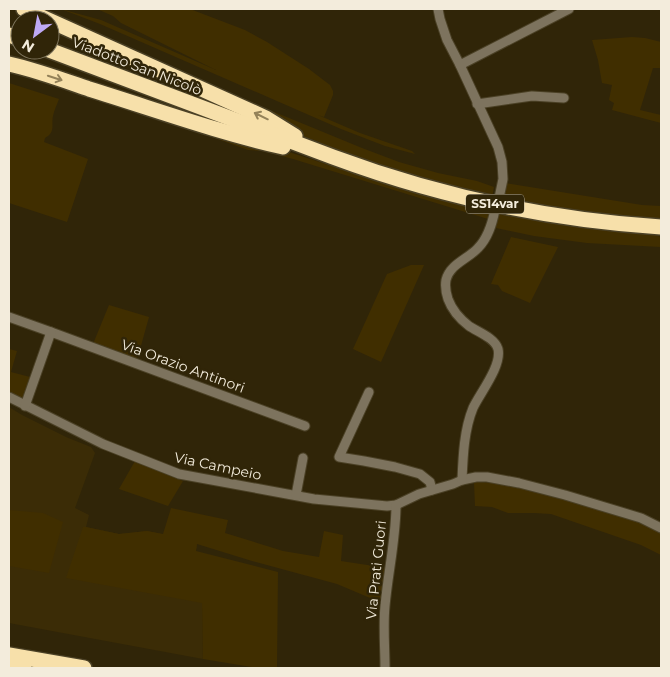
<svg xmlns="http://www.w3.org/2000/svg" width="670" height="677" font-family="Montserrat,sans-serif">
<rect width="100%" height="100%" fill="#302508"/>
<path fill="#3b2c06" d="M9 407 22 415 66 437 91 447 95 453 75 508 89 515 86 527 119 534 147 531 172 536 197 544 196 551 202 584 203 659 9 623Z"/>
<g fill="#402e00">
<path d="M35 9H43L157 61 272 111 362 148 399 162 438 173 477 181 494 187 492 198 460 191 350 158 317 141 299 135Z"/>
<path d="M61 9 101 20 216 70 121 23 113 16 97 9H190L245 30 267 42 309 69 330 85 333 91V95L324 117 318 115 360 133 412 151 415 154 385 146 341 129 100 24Z"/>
<path d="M632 37 645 38 661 42V68H653L640 110 661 115V123L612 110 614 103 609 100 612 85 602 83 598 60 592 40Z"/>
<path d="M9 69 283 150 338 168 366 175 490 209 488 219 293 159 262 151 248 150 184 127 9 71Z"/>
<path d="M9 83 59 99C57 105 54 110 53 116 51 125 56 132 45 138L44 142 88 159 67 222 9 203Z"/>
<path d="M505 183 642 205 661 206V222L571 212 501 200Z"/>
<path d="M498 211 585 227 646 232 661 237V247L587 243 534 236 496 228Z"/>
<path d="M511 237 558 247 530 303 502 291 498 285 491 284Z"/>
<path d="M411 265H424L381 362 353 349 387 274Z"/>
<path d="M109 305 149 317 137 360 93 344Z"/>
<path d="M9 349 17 351 11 372 30 377 21 402 9 393Z"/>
<path d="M135 461 183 481 168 506 119 489Z"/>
<path d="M474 482C507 481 542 493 573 502 603 511 633 519 661 531V555L641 545 551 514 534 513H508L492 507 475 506Z"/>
<path d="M171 508 228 520 225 533 283 551 319 557 324 531 343 535 341 561 387 568 382 603 337 584 252 561 197 544 196 551 278 572 277 668H258L203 659 202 603 66 578 83 527H86L119 534 147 531 163 534Z"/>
<path d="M9 510 43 513 63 522 49 573 9 566Z"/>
</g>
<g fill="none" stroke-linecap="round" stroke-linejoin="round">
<defs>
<g id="street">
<path d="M438 9 440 19 447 40 460 65 498 147 502 162 503 179 499 198"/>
<path d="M460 65 569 9"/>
<path d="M477 104 532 96 564 98"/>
<path d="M9 317 51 332 305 426"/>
<path d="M369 392 339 457 364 461 395 467 420 474 430 482 432 490"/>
<path d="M9 397 103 444 179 474 314 499 387 506 396 505 419 494 453 484 462 480 476 477H487L519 483 565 495 641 518 661 528"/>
<path d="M25 406 51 332"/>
<path d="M462 480C463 456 464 430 473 408 480 393 502 366 498 349 495 338 478 332 469 326 460 319 452 310 448 299 446 293 445 286 446 280 450 264 468 259 478 248 488 238 492 224 495 210"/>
<path d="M296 495 303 458"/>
<path d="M385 668C385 648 383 626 385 606 388 572 396 539 396 505"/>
</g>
<g id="highway">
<path d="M24 9 266 118 295 136"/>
<path d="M9 35 20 39"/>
<path d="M49 50 333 157C438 196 550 220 661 227"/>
<path d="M9 64C36 70 63 80 89 89 154 109 217 132 283 147"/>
<path d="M9 655 84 668"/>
<path d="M9 666 24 668"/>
</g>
</defs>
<use href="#street" stroke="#4b4126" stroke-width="11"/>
<use href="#highway" stroke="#4b4126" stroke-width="18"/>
<use href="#street" stroke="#7d735e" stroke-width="9"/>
<use href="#highway" stroke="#f7e0aa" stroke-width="15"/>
</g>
<defs><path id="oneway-shaft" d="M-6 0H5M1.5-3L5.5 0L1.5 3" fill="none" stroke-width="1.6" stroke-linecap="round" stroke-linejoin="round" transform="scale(1.25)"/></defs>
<g stroke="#948259">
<use href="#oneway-shaft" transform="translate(55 78) rotate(18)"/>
<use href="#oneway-shaft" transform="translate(261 116) rotate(-154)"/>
</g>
<g text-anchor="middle" stroke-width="5" stroke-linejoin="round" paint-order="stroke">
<rect fill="#302508" stroke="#b8b09c" stroke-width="1" x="466" y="194.5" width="58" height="19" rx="4"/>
<g font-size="12" font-weight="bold" fill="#f3ecdc">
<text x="495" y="208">SS14var</text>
</g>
<g font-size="14" fill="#f3ecdc" stroke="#302508">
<text transform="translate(137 66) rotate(21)" y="5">Viadotto San Nicolò</text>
<text transform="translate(183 366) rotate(20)" y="5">Via Orazio Antinori</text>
<text transform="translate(218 466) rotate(12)" y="5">Via Campeio</text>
<text transform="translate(376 570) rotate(-84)" y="5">Via Prati Guori</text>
</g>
</g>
<rect width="670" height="677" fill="none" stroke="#f3ecdc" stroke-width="20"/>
<g transform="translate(35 35) rotate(212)"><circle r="24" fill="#302508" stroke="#7e755d"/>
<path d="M0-4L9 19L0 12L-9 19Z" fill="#bea9f4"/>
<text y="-8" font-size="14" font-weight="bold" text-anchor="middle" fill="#f3ecdc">N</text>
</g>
</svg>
